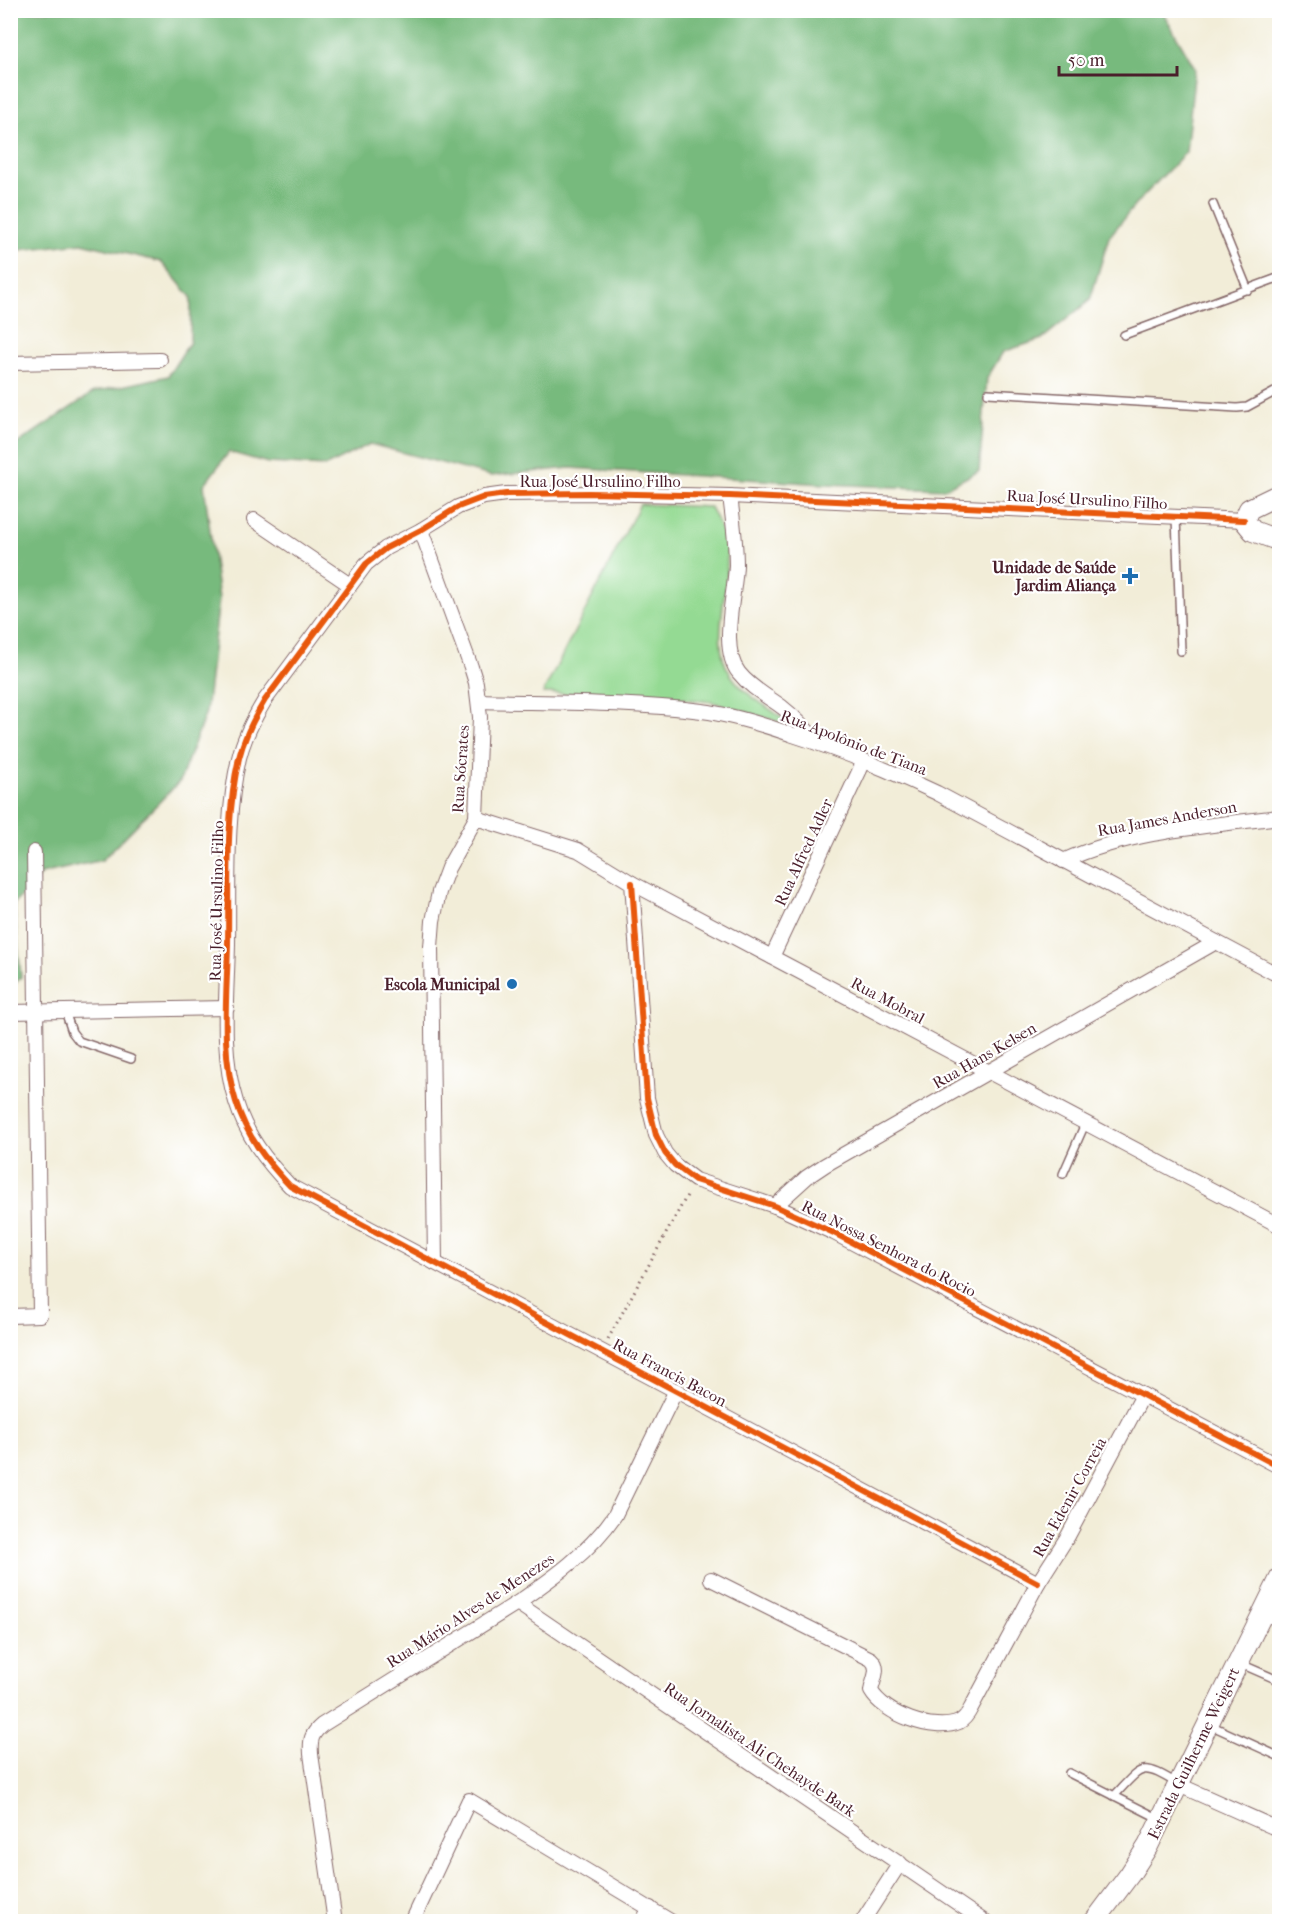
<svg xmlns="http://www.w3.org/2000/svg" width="1290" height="1932" font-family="'IM FELL French Canon',serif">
<rect width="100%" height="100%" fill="#fff"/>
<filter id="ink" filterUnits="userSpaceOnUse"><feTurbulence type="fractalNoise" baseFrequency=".0167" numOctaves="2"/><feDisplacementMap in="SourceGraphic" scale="12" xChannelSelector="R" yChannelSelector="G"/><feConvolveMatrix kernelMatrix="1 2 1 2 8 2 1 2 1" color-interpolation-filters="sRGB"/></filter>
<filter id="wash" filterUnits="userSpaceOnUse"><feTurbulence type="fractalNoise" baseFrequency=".008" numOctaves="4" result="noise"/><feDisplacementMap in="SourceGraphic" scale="24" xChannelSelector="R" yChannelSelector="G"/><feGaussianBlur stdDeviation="1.35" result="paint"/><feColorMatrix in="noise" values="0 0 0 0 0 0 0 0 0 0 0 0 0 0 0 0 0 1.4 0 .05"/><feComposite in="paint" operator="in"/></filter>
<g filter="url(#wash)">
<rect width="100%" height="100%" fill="#f2edd8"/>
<path fill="#94da93" stroke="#6f7c5f" stroke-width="1.5" d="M640 504 710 507C715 518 722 529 725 540 735 583 706 640 731 675 746 697 771 707 790 725L712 702 676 698 543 693Z"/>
<path fill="#77ba7d" stroke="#606c54" stroke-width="1.5" d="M10 11H1162L1195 68 1186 152 1135 205 1109 237 1090 300 1042 339 1003 352 987 378 979 471 944 489 824 484 570 468 491 476 370 444 326 466 268 463 229 452 204 485 219 599 206 712 180 781 102 860 41 874 14 904 21 977 11 988V448L94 392 168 376 190 342 191 297 161 262 82 243 11 251Z"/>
</g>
<g filter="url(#ink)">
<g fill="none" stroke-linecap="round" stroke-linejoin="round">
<defs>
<g id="lane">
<path d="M1213 204 1248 290"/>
<path d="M1124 335 1280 277"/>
<path d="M988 393 1237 408 1247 407 1280 389"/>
<path d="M1176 517 1181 651"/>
<path d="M65 1011 72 1032 79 1041 131 1059"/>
<path d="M1063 1174 1085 1124"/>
<path d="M1241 1664 1280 1681"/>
<path d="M1210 1725 1280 1757"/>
<path d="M1069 1773 1160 1819"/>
<path d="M1114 1796C1143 1765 1141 1762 1178 1784"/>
</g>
<g id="street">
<path d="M10 363 160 360"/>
<path d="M730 496C733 519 736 542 736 565 735 596 719 648 739 673 751 688 767 696 782 707 795 717 807 730 818 743"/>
<path d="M254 520 350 585"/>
<path d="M421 530 471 667 476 683 480 717 476 818 448 868 439 892 433 921 431 947 435 1263"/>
<path d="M479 701C553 703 628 702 702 711 732 715 761 724 790 734 840 750 889 770 937 793L1280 976"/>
<path d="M476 818 578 850 632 883 1280 1226"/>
<path d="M1063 861C1130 831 1207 826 1280 817"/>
<path d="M632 883 647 1098 656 1135 665 1153 675 1165 695 1180 775 1206 834 1233 1280 1467"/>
<path d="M772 957 864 761"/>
<path d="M10 1012 227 1008"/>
<path d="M775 1206 807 1177 825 1165 1216 942"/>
<path d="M10 1316 40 1315 34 852"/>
<path d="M711 1579 871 1659C881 1668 873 1679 871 1691 884 1714 933 1733 959 1722 965 1719 968 1714 971 1708L1038 1583 1068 1536 1143 1395"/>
<path d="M1038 1583 290 1186C266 1161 246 1135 236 1102 220 1052 227 996 228 944 229 883 225 818 239 758 244 737 254 718 265 700L366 564 386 548 421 530 458 507 484 497 506 494 589 493 730 496 1244 520"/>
<path d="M517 1603 985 1922"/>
<path d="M1262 1612 1280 1620"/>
<path d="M1179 1785 1280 1830"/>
<path d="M335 1922 311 1754C310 1740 311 1734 322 1725L517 1603C553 1578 590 1552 615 1515L676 1390"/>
<path d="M412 1922 469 1800 672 1922"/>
<path d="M642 1922 650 1908"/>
<path d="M862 1922 900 1863"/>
</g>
<g id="secondary">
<path d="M1280 494 1249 509 1244 520 1253 531 1280 541"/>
<path d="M1094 1922 1130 1874 1148 1846 1280 1578"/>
</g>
</defs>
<use href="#lane" stroke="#856768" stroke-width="10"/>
<use href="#street" stroke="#856768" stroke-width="16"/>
<use href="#secondary" stroke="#856768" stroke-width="22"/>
<path stroke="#856768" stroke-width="3" stroke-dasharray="1.5 4.5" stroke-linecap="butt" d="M608 1339 689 1192"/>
<use href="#lane" stroke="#fff" stroke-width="7"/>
<use href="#street" stroke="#fff" stroke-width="14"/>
<use href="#secondary" stroke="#fff" stroke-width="20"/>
<defs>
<g id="cycleway">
<path d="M632 883 647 1098 656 1135 665 1153 675 1165 695 1180 775 1206 834 1233 1280 1467"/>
<path d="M1038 1583 290 1186C266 1161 246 1135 236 1102 220 1052 227 996 228 944 229 883 225 818 239 758 244 737 254 718 265 700L366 564 386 548 421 530 458 507 484 497 506 494 589 493 730 496 1244 520"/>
</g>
</defs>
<use href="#cycleway" stroke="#fff" stroke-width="10"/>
<use href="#cycleway" stroke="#e8590c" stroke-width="6"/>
</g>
</g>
<g fill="#1f6fb2" stroke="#fff" stroke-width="2">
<path d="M1127 567h6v6h6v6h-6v6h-6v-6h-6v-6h6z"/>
<circle cx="512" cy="984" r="6"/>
</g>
<g text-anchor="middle" stroke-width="4.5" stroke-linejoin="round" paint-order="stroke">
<g font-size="16" fill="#4a1f2b" stroke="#fff">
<text x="600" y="487">Rua José Ursulino Filho</text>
<text transform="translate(1087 499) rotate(3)" y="6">Rua José Ursulino Filho</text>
<text transform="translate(854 742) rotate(21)" y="6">Rua Apolônio de Tiana</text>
<text transform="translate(460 769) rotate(-86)" y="6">Rua Sócrates</text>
<text transform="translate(1167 818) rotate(-10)" y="6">Rua James Anderson</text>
<text transform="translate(803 852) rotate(-65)" y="6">Rua Alfred Adler</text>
<text transform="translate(216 901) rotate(-89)" y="6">Rua José Ursulino Filho</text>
<text transform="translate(888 1000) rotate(28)" y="6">Rua Mobral</text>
<text transform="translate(984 1055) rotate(-30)" y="6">Rua Hans Kelsen</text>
<text transform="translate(889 1248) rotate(27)" y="6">Rua Nossa Senhora do Rocio</text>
<text transform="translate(670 1372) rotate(28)" y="6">Rua Francis Bacon</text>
<text transform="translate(1069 1497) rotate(-61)" y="6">Rua Edenir Correia</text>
<text transform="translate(470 1610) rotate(-33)" y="6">Rua Mário Alves de Menezes</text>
<text transform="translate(760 1749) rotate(34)" y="6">Rua Jornalista Ali Chehayde Bark</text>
<text transform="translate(1193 1753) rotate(-64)" y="6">Estrada Guilherme Weigert</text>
</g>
<g font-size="16" font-weight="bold" fill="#4a1f2b" stroke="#fff" text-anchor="end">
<text x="1116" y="573">Unidade de Saúde<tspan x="1116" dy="18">Jardim Aliança</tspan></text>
<text x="500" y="990">Escola Municipal</text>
</g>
</g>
<rect width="1290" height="1932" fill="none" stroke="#fff" stroke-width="36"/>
<path d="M1059 66v9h118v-9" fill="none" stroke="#4a1f2b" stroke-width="3"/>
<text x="1068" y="66" font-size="18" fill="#4a1f2b" stroke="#ffffff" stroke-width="4.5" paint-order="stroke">50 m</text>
</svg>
